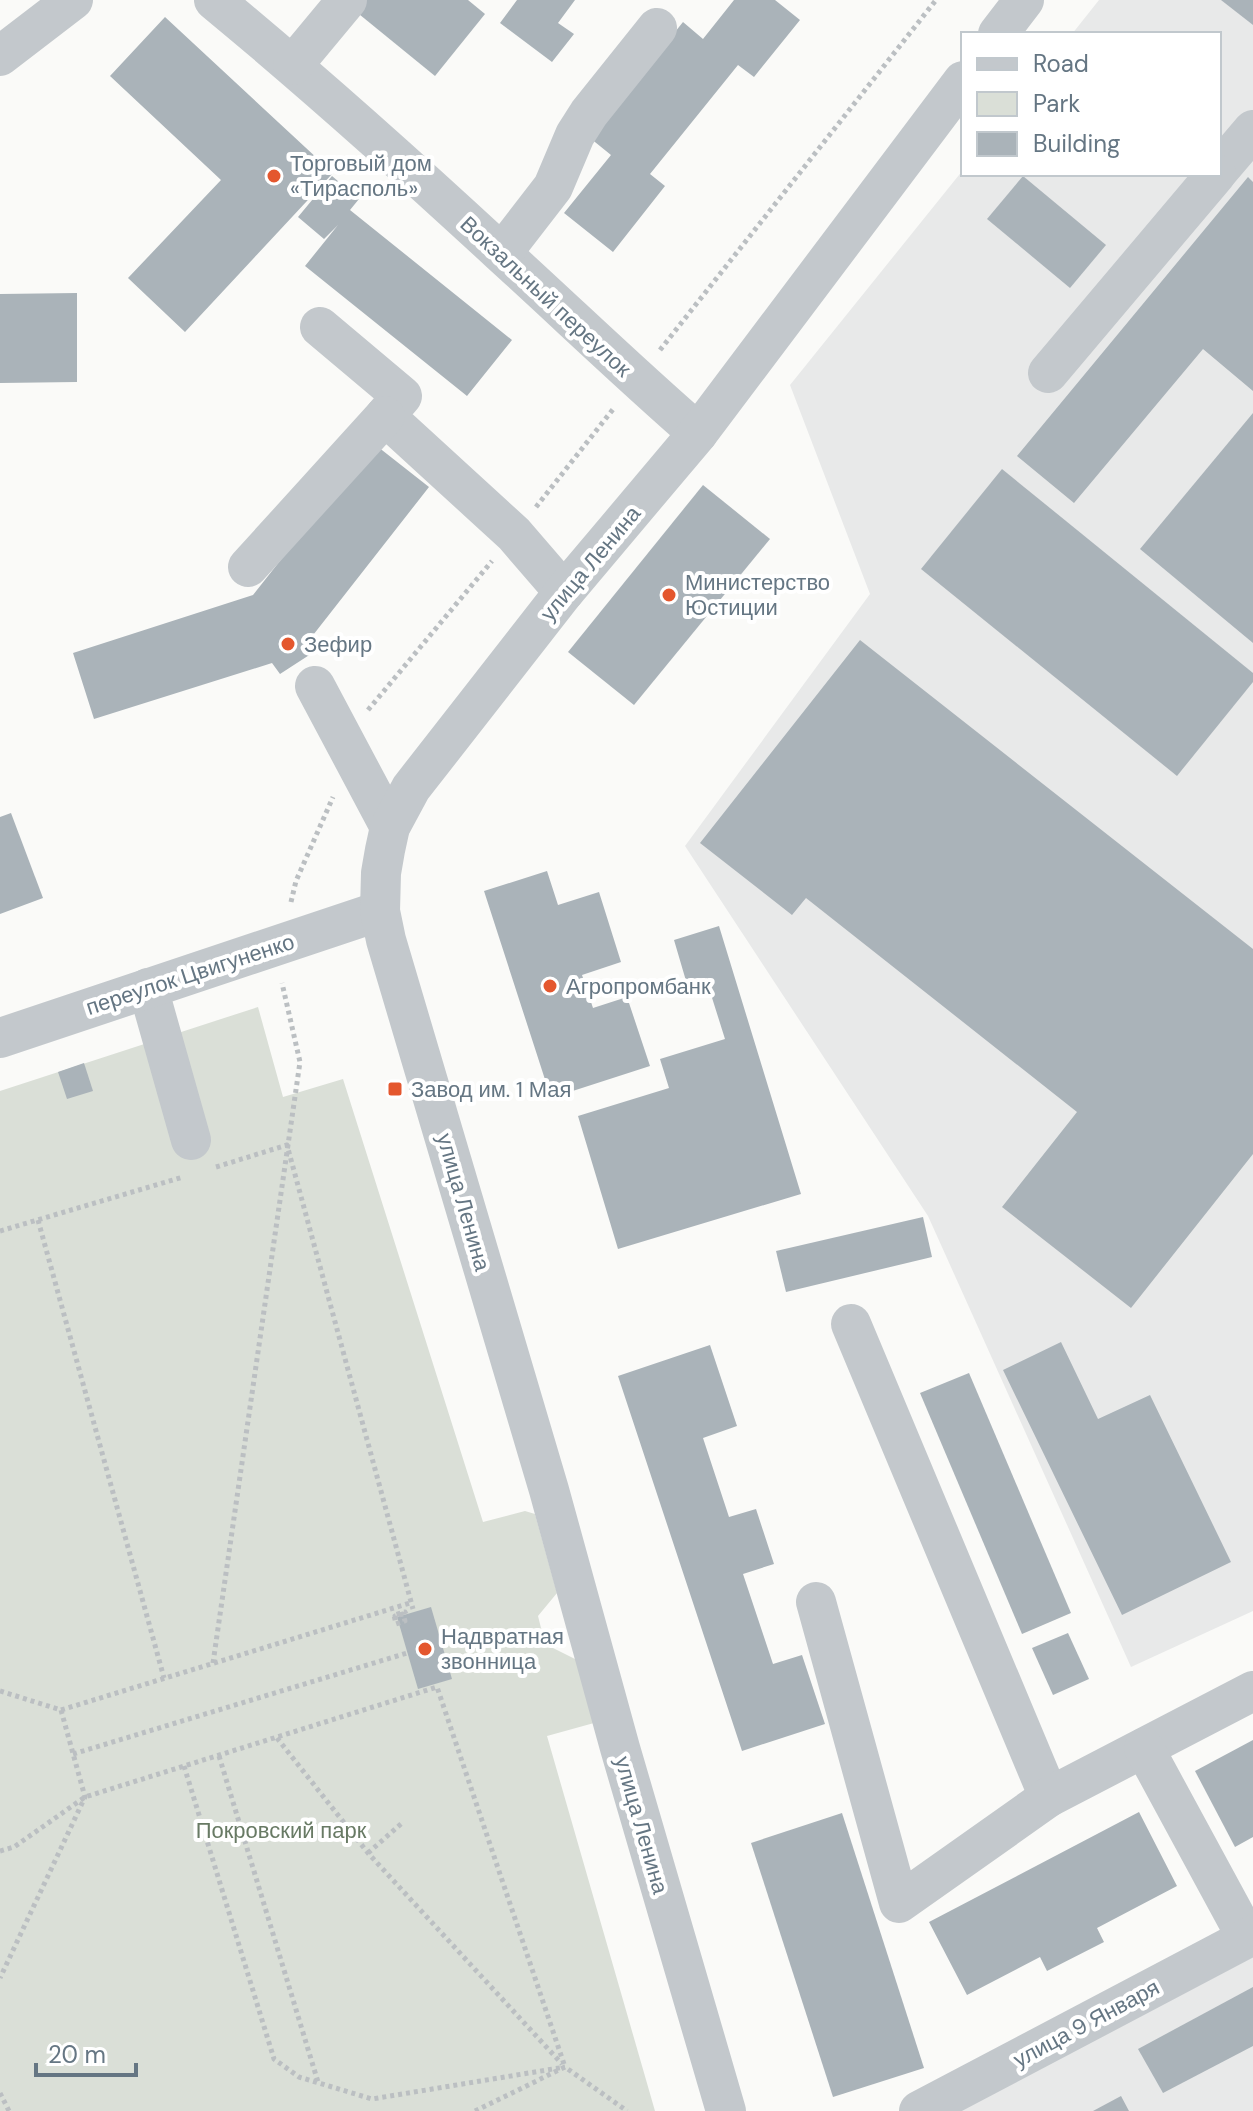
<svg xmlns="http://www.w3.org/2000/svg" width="1253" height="2111" font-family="'DM Sans',sans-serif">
<rect width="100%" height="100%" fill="#fafaf8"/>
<g fill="#e8e9e9">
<path d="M1099 0H1253V1611L1131 1667 928 1216 685 846 870 594 790 385 963 170V174H1219V34H1072Z"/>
<path d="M1253 1957V2111H960Z"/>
</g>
<path fill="#dadfd7" d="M258 1007 283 1097 343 1079 483 1522 525 1511 535 1514 557 1593 538 1616 545 1644 577 1660 594 1723 547 1736 655 2111H0V1091Z"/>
<g fill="#aab3b9">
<path d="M362 0H468L485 14 435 76 354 10Z"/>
<path d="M517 0H575L558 23 574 34 552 62 500 23Z"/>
<path d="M734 0H775L800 20 754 77 738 65 650 174 665 186 613 252 564 213 611 155 590 138 683 22 703 39Z"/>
<path d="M1221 0H1253V25Z"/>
<path d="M165 17 333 173 185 332 128 278 221 180 110 76Z"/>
<path d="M332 176 359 199 350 210 512 340 467 396 305 266 338 225 324 239 298 217Z"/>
<path d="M1023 176 1106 245 1070 288 987 219Z"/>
<path d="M1248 177 1253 182V391L1203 349 1074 503 1017 456Z"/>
<path d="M77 293V382L0 383V294Z"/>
<path d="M1253 413V643L1140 549Z"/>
<path d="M373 443 429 487 310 639 317 650 280 674 272 663 94 719 73 653 253 595Z"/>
<path d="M1002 469 1253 673V682L1177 776 921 569Z"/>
<path d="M703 485 770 539 634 705 568 652Z"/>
<path d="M860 640 1253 949V1154L1131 1308 1002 1207 1077 1112 806 898 792 915 700 843Z"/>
<path d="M11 813 43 898 0 914V817Z"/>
<path d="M547 871 558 905 599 892 621 962 582 975 593 1008 627 997 650 1066 551 1098 484 891Z"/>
<path d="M719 926 801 1194 618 1249 578 1116 669 1088 660 1059 725 1039 708 985 689 991 674 940Z"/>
<path d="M84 1063 93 1091 67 1099 58 1072Z"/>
<path d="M923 1217 932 1257 786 1292 776 1251Z"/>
<path d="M1061 1342 1098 1419 1150 1395 1231 1562 1122 1615 1003 1370Z"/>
<path d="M710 1345 737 1426 703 1438 729 1517 756 1509 774 1564 743 1574 773 1664 802 1655 825 1724 742 1751 618 1376Z"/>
<path d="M969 1373 1071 1613 1022 1634 920 1393Z"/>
<path d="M431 1607 452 1679 418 1689 397 1617Z"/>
<path d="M1068 1633 1089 1679 1053 1695 1032 1648Z"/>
<path d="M1253 1740V1837L1235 1847 1195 1771Z"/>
<path d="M1139 1812 1177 1886 1097 1928 1104 1942 1047 1971 1040 1957 967 1995 929 1922Z"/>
<path d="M842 1813 924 2068 833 2097 751 1843Z"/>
<path d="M1253 1987V2046L1163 2093 1138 2049Z"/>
<path d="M1121 2096 1129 2111H1093Z"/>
</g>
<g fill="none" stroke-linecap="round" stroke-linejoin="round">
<g stroke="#bbbfc2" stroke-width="5" stroke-dasharray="4 4" stroke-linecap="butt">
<path d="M660 350 936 0"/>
<path d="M536 507 614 408"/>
<path d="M368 710 492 561"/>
<path d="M291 902 296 881 333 797"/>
<path d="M216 1167 287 1145 413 1609"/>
<path d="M38 1220 164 1678"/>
<path d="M0 1231 183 1177"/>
<path d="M396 1619 395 1616 403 1614 405 1621 396 1624 394 1615 405 1612 406 1614"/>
<path d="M443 1644 532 1631"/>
<path d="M213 1663 300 1062 282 983"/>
<path d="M0 1691 61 1710 85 1797 0 1978"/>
<path d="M61 1710 410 1603"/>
<path d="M277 1738 368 1853 562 2064"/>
<path d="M73 1754 407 1653"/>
<path d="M219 1756 318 2082"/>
<path d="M184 1766 274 2059 299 2077 372 2099 565 2067"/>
<path d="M0 1851 14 1847 85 1797 437 1687 565 2067"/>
<path d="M368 1853 402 1823"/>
<path d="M0 2093 9 2111"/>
<path d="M475 2111 565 2067 627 2111"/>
</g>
<g stroke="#c3c8cc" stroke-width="40">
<path d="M214 0C312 81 407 166 501 253 567 313 631 375 698 433"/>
<path d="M998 34 1024 0"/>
<path d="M0 56 73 0"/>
<path d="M293 65 347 0"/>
<path d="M1219 170 1253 130"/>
<path d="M502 253 553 187 575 135 589 113 657 28"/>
<path d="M320 327 402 396 385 416 514 534 564 592"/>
<path d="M1048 373 1216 174"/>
<path d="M248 567 385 416"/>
<path d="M315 686 390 827"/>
<path d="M148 988 191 1140"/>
<path d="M0 1038 380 911"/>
<path d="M851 1324 1049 1797"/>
<path d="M816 1602 899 1903 1049 1797 1253 1691"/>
<path d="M1144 1748 1247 1938"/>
<path d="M726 2111 620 1748 549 1490 386 940 380 911 381 873 385 850 390 827 411 788 564 592 698 433 963 81"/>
<path d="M919 2111 1253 1935"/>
</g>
</g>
<g fill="#e4572e" stroke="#fff" stroke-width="3">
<circle cx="274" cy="176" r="8"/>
<circle cx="669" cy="595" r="8"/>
<circle cx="288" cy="644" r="8"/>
<circle cx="550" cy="986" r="8"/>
<rect x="387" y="1081" width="16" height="16" rx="4"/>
<circle cx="425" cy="1649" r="8"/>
</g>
<g text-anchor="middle" stroke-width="8" stroke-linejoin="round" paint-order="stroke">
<g font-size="22" fill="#657683" stroke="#fff" text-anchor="start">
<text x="290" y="171">Торговый дом<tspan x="290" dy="25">«Тирасполь»</tspan></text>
<text x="685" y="590">Министерство<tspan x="685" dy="25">Юстиции</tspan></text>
<text x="304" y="652">Зефир</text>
<text x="566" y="994">Агропромбанк</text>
<text x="411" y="1097">Завод им. 1 Мая</text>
<text x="441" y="1644">Надвратная<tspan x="441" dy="25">звонница</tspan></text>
</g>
<g font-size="22" fill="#657683" stroke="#fff">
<text transform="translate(546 296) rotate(43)" y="8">Вокзальный переулок</text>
<text transform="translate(590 563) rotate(-50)" y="8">улица Ленина</text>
<text transform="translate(190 974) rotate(-18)" y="8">переулок Цвигуненко</text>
<text transform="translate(464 1202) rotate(74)" y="8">улица Ленина</text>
<text transform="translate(642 1825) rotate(74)" y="8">улица Ленина</text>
<text transform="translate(1086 2023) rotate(-28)" y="8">улица 9 Января</text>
</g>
<g font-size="22" fill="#687a64" stroke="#fff">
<text x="281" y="1838">Покровский парк</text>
</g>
</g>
<rect x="961" y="32" width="260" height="144" fill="#ffffff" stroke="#c1c8cd" stroke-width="2"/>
<rect x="977" y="58" width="40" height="12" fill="#c3c8cc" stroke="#c1c8cd" stroke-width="2"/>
<text x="1033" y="72" font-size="24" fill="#657683">Road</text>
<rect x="977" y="92" width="40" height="24" fill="#dadfd7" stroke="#c1c8cd" stroke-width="2"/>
<text x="1033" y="112" font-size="24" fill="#657683">Park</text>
<rect x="977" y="132" width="40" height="24" fill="#aab3b9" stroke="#c1c8cd" stroke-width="2"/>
<text x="1033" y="152" font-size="24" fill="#657683">Building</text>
<path d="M36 2063v12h100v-12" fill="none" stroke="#657683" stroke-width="4"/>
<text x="48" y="2063" font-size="24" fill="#657683" stroke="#ffffff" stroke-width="6" paint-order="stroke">20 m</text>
</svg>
